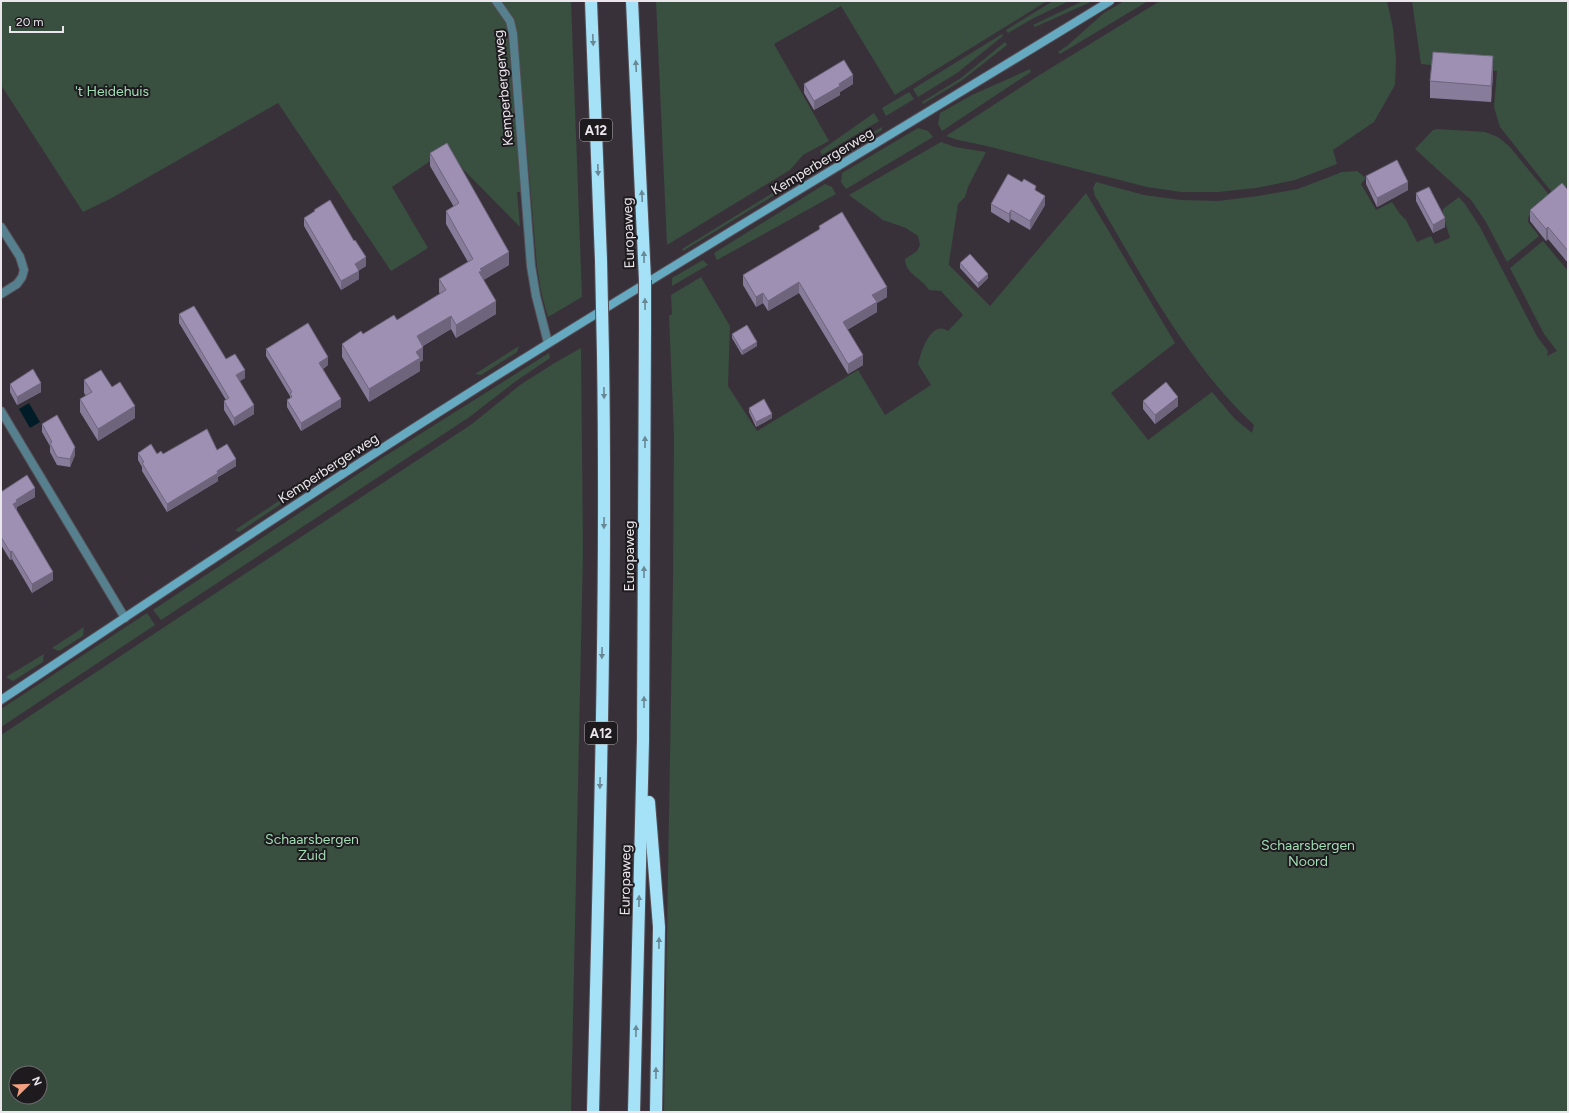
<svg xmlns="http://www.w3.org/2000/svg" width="1569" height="1113" font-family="Figtree,sans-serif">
<rect width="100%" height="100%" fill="#39313a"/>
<g fill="#394f40" fill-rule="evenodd">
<path d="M1 1H491L506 24 508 35 521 192H517L520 227 445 151 392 187 428 248 391 271 278 103 110 199 83 212 1 85Z"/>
<path d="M502 1H571L582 297 548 317 541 292 537 266 517 35 513 19Z"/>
<path d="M656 1H1047L895 95 841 6 774 44 829 141 803 155 790 170 667 245Z"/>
<path d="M1053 1H1069L1032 19 1008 33 1006 30Z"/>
<path d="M1083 1H1093L1035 27 1033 25Z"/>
<path d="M1124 1H1148L1060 54 1058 52 1068 45 1104 13Z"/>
<path d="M1160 1H1387L1393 28 1396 59 1395 85 1374 122 1333 150 1337 164 1295 180 1256 188 1218 192H1181L1147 187 987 146 958 140 946 136 1038 76Z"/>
<path d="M1412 1H1568L1567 186 1554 195 1500 127 1494 107 1497 71 1421 64Z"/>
<path d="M1002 34 1003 36 957 73 918 97 913 89Z"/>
<path d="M1005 42 1007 45 961 81 923 104 922 102 961 78Z"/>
<path d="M1030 69 1031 72 942 131 938 124 940 113 972 95Z"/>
<path d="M909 92 914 99 886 116 882 108Z"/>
<path d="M874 113 879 121 822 155 820 151Z"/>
<path d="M882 127V130L828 162 826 160Z"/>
<path d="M918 128 928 131 933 137 846 189 841 182 842 173Z"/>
<path d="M1438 129 1485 132 1498 137 1509 146 1551 197C1543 203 1527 211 1528 222L1539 236 1507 262 1486 222 1471 200 1415 149 1433 130Z"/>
<path d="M941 142 955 147 986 152 968 187 965 197 958 204 949 262V265L990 306 1086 193 1175 343 1111 393 1148 440 1212 392 1235 419 1252 433 1254 425C1186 361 1142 276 1095 196L1093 188 1096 182 1144 195 1181 200 1218 201 1258 196 1298 189 1342 172 1357 171 1366 178 1361 184 1376 210 1392 202 1400 214 1406 220 1417 242 1431 236 1435 244 1450 238 1443 215V209L1459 197 1465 204 1480 227 1538 338 1548 351 1547 356 1557 351 1544 334 1510 268 1543 241 1568 271V1112H664L673 579 674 435 669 316 672 314 671 295 701 277 730 326 728 386 757 431 858 370 885 415 931 385 918 364C921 352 931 319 948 331L963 315 941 291 929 290C923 279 905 274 905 259L917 251 920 245 918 236 906 228 883 220 849 195Z"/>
<path d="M818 165 819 168 683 251 682 249Z"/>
<path d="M825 184 832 187 836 194 717 260 714 253Z"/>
<path d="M703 260 708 265 672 286V278Z"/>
<path d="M519 346 517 352 481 375 475 374Z"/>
<path d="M581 348 583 551 571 1112H1V735L472 424 520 385 553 364ZM16 1073H40V1097H16Z"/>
<path d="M549 353 550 358 516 381 468 418 161 620 153 610 382 458Z"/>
<path d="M306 483 305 488 239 532 235 530Z"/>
<path d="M147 613 155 625 1 727V709Z"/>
<path d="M84 627 83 636 59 651 52 648Z"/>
<path d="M44 654 43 662 13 681 6 677Z"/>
</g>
<path fill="#001d27" d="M29 403 40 422 30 428 19 409Z"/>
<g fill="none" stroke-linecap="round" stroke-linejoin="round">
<defs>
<g id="street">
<path d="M496 1 510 21 513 34 531 266 536 296 548 343"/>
<path d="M1 227 20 257 24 270 22 277 17 284 1 294"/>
<path d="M1 411 125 618"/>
</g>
<path id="secondary" d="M1 700C153 599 304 497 458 400 673 264 893 134 1110 1"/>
<g id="highway">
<path d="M591 1 601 260"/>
<path d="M632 1 645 280"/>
<path d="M649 802 659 927 656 1112"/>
<path d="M593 1112C599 859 607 606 603 354"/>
<path d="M634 1112 643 741 645 328"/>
</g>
</defs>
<use href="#street" stroke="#554e56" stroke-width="10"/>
<use href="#secondary" stroke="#554e56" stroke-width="10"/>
<use href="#highway" stroke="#554e56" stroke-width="14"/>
<use href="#street" stroke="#56808e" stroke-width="8"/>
<use href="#secondary" stroke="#66aac1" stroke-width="8"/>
<use href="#highway" stroke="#a5e1f7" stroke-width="12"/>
<defs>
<g id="highway-bridge">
<path d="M601 260 603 354"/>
<path d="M645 280V328"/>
</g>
</defs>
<use href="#highway-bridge" stroke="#554e56" stroke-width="14" stroke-linecap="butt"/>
<use href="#highway-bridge" stroke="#a5e1f7" stroke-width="12"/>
</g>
<g fill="#877c9a">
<path d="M1493 73 1491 102 1430 98V81Z"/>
<path d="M804 84H853L840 92V95L814 110 804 93Z"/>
<path d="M430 153 509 265 483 280 496 314 456 338 451 329 423 346V360L420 362V371L369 402 342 357V344L363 334 397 320 440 294 439 292V279L468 262 446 224V211L454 207 430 166Z"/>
<path d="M1366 176 1408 190 1377 207 1366 184Z"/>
<path d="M1568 190V263L1548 239 1546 241 1530 221V210Z"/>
<path d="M1036 191 1045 205 1030 230 1011 219 1009 223 991 212V204Z"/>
<path d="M1416 193 1445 227 1433 233 1416 201Z"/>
<path d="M314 210 366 266 359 270V279L341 290 304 226V218L314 212Z"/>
<path d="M819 226 887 297 877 303V312L847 330 863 365 848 374 799 293 768 311 763 303 756 307 743 285V275L819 230Z"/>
<path d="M960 263 988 278 978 288 960 268Z"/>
<path d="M179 314 245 378 239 381 254 414 234 426 224 410V401L226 400 179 323Z"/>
<path d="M732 334 757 346 742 355 732 338Z"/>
<path d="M266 349 328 365 323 369 341 407 301 431 287 407V400L290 398V396L266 356Z"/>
<path d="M84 380 112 387 135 418 98 441 80 412V399L86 396 84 393Z"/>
<path d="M10 384 41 392 17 405 10 392Z"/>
<path d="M1143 401 1178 406 1155 424 1143 409Z"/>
<path d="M749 408 772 418 756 427 749 412Z"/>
<path d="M42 424 75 455 70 467 57 465 50 452V446L42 432Z"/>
<path d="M217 450 236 466 218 477V481L167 512 142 471V467L138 460V453L163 454Z"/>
<path d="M1 492 35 497 17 507V511L53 580 32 593 12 559 10 560 1 545Z"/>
</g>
<g fill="#6e657d">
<path d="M1493 56V73L1491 102V86Z"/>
<path d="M853 75V84L840 92V95L814 110V101L839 84Z"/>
<path d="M1408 182V190L1377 207V198Z"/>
<path d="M1045 196V205L1030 230V221Z"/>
<path d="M1011 210V219L1009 223V214Z"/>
<path d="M1445 218V227L1433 233V225Z"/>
<path d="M1548 227V239L1546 241V229Z"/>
<path d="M509 252V265L482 281 479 272 480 269Z"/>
<path d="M366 257V266L355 273V264Z"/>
<path d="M359 271V279L341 290V281Z"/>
<path d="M988 274V278L978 288V283Z"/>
<path d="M799 282V293L768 311V301Z"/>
<path d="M887 287V297L877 303V312L843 332V322L872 295Z"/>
<path d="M763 293V303L756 307V297Z"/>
<path d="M496 301V314L456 338V325Z"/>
<path d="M451 316V329L417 349V336Z"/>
<path d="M757 342V346L742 355V351Z"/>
<path d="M423 347V360L420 362V371L369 402V389L416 352Z"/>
<path d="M863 355V365L848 374V364Z"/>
<path d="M328 357V365L319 371V363Z"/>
<path d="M245 370V378L236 384V375Z"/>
<path d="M41 383V392L17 405V397Z"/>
<path d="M1178 397V406L1155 424V415Z"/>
<path d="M341 399V407L301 431V423Z"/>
<path d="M254 405V414L234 426V418Z"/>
<path d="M135 406V418L98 441V429Z"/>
<path d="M772 414V418L756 427V422Z"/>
<path d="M75 447V455L70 467V459Z"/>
<path d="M236 459V466L218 477V481L167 512V504L217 471Z"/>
<path d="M35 488V497L17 507V510L13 513V504L16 500Z"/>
<path d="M12 551V559L10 560V552Z"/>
<path d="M53 572V580L32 593V584Z"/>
</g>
<g fill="#9d90b3" stroke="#6e657d">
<path d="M1433 52 1493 56 1491 86 1430 81Z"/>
<path d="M844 60 853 75 839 84 840 86 814 101 804 84Z"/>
<path d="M447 143 509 252 480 269 482 271 479 272 496 301 456 325 451 316 417 336 423 347 416 352 420 358 369 389 342 344 361 331 363 334 394 315 397 320 446 290 439 279 473 259 446 211 459 203 430 153Z"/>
<path d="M1397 160 1408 182 1377 198 1366 176Z"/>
<path d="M1008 174 1022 182 1024 179 1036 186 1035 190 1045 196 1030 221 1011 210 1009 214 991 204Z"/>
<path d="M1562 183 1568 190V251L1548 227 1546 229 1530 210Z"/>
<path d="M1429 187 1445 218 1433 225 1416 193Z"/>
<path d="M330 200 354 241 355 240 366 257 355 264 359 271 341 281 304 218 315 211 314 210Z"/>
<path d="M842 212 887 287 872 295 877 302 843 322 863 355 848 364 799 282 768 301 763 293 756 297 743 275 820 229 819 226Z"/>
<path d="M970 254 988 274 978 283 960 263Z"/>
<path d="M194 306 226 359 235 354 245 370 236 375 254 405 234 418 224 401 229 398 179 314Z"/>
<path d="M308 323 328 357 319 363 341 399 301 423 287 400 292 397 290 393 292 392 266 349Z"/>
<path d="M747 325 757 342 742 351 732 334Z"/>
<path d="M33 369 41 383 17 397 10 384Z"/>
<path d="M101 370 112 387 120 382 135 406 98 429 80 399 92 392 84 380Z"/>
<path d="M1166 382 1178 397 1155 415 1143 401Z"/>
<path d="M764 399 772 414 756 422 749 408Z"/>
<path d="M57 415 75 447 70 459 57 457 50 443 52 442 42 424Z"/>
<path d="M207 429 217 450 227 444 236 459 217 471 218 473 167 504 142 463 144 462 138 453 151 444 157 454 161 451 163 454Z"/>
<path d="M27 475 35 488 16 500 17 502 13 504 53 572 32 584 12 551 10 552 1 537V492Z"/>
</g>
<defs><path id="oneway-solid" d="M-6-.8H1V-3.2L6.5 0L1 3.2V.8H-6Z"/></defs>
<g fill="#688895">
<use href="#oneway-solid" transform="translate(593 40) rotate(88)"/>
<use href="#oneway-solid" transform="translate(636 66) rotate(-93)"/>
<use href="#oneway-solid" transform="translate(598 170) rotate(88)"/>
<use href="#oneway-solid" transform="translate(642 196) rotate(-93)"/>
<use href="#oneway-solid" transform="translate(644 257) rotate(-91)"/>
<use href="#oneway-solid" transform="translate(645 304) rotate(-91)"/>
<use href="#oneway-solid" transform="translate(604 393) rotate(89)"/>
<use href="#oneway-solid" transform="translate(645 442) rotate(-90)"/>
<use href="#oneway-solid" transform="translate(604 523) rotate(91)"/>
<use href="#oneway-solid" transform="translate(644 572) rotate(-90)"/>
<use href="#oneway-solid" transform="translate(602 653) rotate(91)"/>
<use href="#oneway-solid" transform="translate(644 702) rotate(-90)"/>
<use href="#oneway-solid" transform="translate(600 783) rotate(91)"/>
<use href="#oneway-solid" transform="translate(639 901) rotate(-89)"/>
<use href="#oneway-solid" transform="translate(659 943) rotate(-89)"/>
<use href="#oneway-solid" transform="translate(636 1031) rotate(-89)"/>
<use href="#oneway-solid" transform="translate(656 1073) rotate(-90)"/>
</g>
<g text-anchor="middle" stroke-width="4" stroke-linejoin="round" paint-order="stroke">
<g fill="#1e1b1e" stroke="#aea9ae" stroke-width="1">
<rect x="580" y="119" width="32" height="22" rx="3"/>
<rect x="585" y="722" width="32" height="22" rx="3"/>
</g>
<g font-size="13" font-weight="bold" fill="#ebe6ec">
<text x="596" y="135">A12</text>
<text x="601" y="738">A12</text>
</g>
<g font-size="14" fill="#ebe6ec" stroke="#1e1b1e">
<text transform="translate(503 88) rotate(-95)" y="5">Kemperbergerweg</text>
<text transform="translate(822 161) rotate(-31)" y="5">Kemperbergerweg</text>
<text transform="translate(628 233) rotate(-92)" y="5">Europaweg</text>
<text transform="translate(328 468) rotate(-33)" y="5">Kemperbergerweg</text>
<text transform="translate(629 556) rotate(-90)" y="5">Europaweg</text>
<text transform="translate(625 880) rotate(-89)" y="5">Europaweg</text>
</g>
<g font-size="14" fill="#a2deb5" stroke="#1e1b1e">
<text x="112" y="96">'t Heidehuis</text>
<text x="312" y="844">Schaarsbergen<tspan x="312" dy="16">Zuid</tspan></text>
<text x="1308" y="850">Schaarsbergen<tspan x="1308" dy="16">Noord</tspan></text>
</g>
</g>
<rect width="1569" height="1113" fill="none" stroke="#ebe6ec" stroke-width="4"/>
<g transform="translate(28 1085) rotate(67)"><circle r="19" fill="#1e1b1e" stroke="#706c70"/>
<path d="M0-3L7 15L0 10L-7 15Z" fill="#f2a07f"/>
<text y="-6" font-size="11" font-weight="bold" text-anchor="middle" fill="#ebe6ec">N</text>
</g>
<path d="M10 26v6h53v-6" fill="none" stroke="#ebe6ec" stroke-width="2"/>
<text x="16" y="26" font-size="12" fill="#ebe6ec" stroke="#1e1b1e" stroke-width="3" paint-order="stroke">20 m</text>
</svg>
